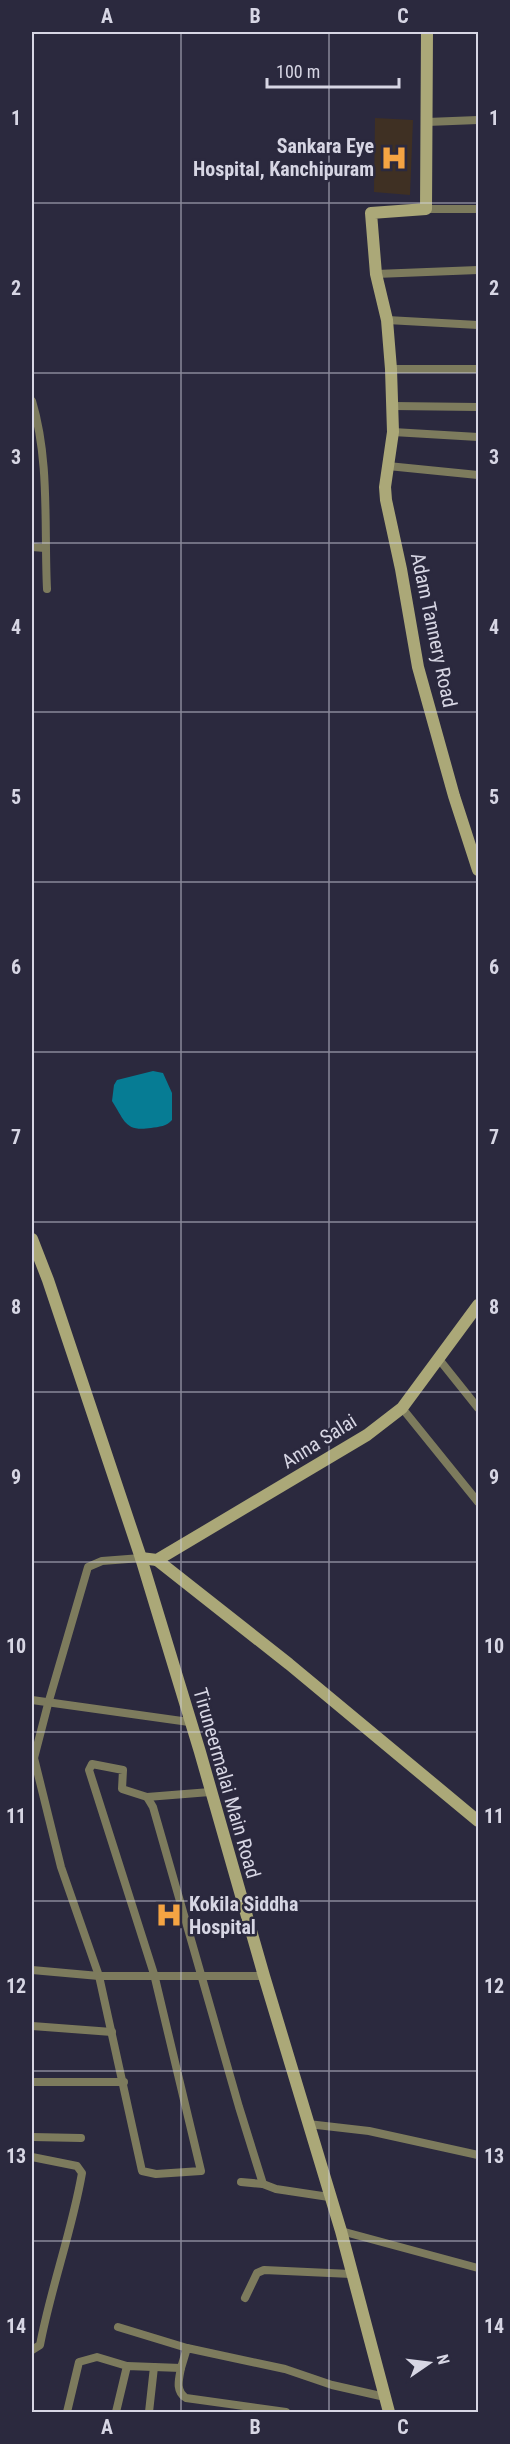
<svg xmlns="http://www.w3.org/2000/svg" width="510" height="2444" font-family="'Roboto Condensed',sans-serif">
<rect width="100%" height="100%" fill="#2b293e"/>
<path fill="#3f3023" d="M375 118 413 120 410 195 374 192Z"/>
<path fill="#067c94" d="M153 1071 163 1073 172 1093V1120C167 1126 159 1127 151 1128 125 1132 125 1121 112 1101L114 1085 117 1080Z"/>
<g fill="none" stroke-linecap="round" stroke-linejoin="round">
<g stroke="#7d7b5d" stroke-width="8">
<path d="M427 122 478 120"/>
<path d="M426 209H478"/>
<path d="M376 274 478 270"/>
<path d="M387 320 478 325"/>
<path d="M391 369H478"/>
<path d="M32 401C50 461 44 527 47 589"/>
<path d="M393 406 478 407"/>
<path d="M393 432 478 437"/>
<path d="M388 466 478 475"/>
<path d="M32 547 45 548"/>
<path d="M438 1358 478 1408"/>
<path d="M402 1408 478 1502"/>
<path d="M32 1700 189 1722"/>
<path d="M32 1758H34L61 1867 99 1976 142 2171 156 2174 201 2171 154 1974 89 1770 92 1764 123 1770 122 1789 147 1797 153 1807 239 2107 263 2184 276 2189 329 2197"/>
<path d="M34 1758 48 1704 88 1567 102 1561 141 1558"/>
<path d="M147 1797 210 1792"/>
<path d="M32 1970 99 1976H264"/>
<path d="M32 2026 112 2032"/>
<path d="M32 2082H124"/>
<path d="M308 2124 369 2131 478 2155"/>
<path d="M32 2137 81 2138"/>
<path d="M32 2157 77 2166 82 2173C72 2231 51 2287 40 2345L32 2350"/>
<path d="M241 2182 263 2184"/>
<path d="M341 2231 478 2268"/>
<path d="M245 2298 257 2273 264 2270 351 2274"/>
<path d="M118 2327 187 2348"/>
<path d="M181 2368C179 2379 175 2391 186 2398L286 2412"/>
<path d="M67 2412 79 2362 97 2357 127 2366"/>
<path d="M116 2412 127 2366 181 2368 187 2348 285 2369 332 2385 385 2397"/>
<path d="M149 2412 154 2367"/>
</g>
<g stroke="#aba878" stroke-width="12">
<path d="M427 32 426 209 371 213 376 274 387 320 391 369 393 432 385 487 386 500 401 569 418 667 454 796 478 870"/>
<path d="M32 1239 48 1280 141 1558 200 1752 264 1976 341 2231 389 2412"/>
<path d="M141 1558 157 1560 367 1435 402 1408 478 1305"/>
<path d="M157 1560 289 1664 478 1821"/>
</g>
</g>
<path fill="none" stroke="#d7d6e4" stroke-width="1.5" stroke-opacity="0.55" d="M181 32V2412M329 32V2412M32 203H478M32 373H478M32 543H478M32 712H478M32 882H478M32 1052H478M32 1222H478M32 1392H478M32 1562H478M32 1732H478M32 1901H478M32 2071H478M32 2241H478"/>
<defs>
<symbol id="hospital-bare" viewBox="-9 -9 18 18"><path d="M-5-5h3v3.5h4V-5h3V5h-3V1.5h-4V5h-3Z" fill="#f4a443" stroke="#2b293e" stroke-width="2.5" paint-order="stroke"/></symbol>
</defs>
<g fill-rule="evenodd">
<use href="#hospital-bare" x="375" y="139" width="38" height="38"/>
<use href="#hospital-bare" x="150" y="1896" width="38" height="38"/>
</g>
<g text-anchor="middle" stroke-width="5" stroke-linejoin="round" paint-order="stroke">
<g font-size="20" font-weight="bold" fill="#d7d6e4" stroke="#2b293e" text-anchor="end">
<text x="374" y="153">Sankara Eye<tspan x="374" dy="23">Hospital, Kanchipuram</tspan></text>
<text x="189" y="1911" text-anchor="start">Kokila Siddha<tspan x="189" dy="23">Hospital</tspan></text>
</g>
<g font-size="20" fill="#d7d6e4" stroke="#2b293e">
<text transform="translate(434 630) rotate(78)" y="7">Adam Tannery Road</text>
<text transform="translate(319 1441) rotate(-32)" y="7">Anna Salai</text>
<text transform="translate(227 1783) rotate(74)" y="7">Tiruneermalai Main Road</text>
</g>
</g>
<rect width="510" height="2444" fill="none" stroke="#2b293e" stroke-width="66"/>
<g transform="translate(429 2363) rotate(76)" stroke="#2b293e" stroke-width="4.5" paint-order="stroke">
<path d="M0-4.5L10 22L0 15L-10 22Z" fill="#d7d6e4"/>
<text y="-9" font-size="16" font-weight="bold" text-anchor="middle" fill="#d7d6e4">N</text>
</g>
<path d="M267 78v9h132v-9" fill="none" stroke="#d7d6e4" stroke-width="3"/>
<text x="276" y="78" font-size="18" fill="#d7d6e4" stroke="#2b293e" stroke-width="4.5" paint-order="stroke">100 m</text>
<rect x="33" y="33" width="444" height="2378" fill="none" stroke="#d7d6e4" stroke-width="2"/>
<g font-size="20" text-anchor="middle" font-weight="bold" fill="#d7d6e4">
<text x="107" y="23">A</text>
<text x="255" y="23">B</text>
<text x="403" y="23">C</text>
<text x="16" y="125">1</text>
<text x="494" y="125">1</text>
<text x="16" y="295">2</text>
<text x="494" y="295">2</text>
<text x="16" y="464">3</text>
<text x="494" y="464">3</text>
<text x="16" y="634">4</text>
<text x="494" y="634">4</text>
<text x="16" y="804">5</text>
<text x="494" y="804">5</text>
<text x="16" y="974">6</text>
<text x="494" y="974">6</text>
<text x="16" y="1144">7</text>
<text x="494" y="1144">7</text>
<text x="16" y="1314">8</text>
<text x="494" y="1314">8</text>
<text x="16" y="1484">9</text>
<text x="494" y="1484">9</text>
<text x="16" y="1653">10</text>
<text x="494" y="1653">10</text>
<text x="16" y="1823">11</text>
<text x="494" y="1823">11</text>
<text x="16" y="1993">12</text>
<text x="494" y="1993">12</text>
<text x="16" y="2163">13</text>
<text x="494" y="2163">13</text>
<text x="16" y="2333">14</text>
<text x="494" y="2333">14</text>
<text x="107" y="2434">A</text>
<text x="255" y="2434">B</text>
<text x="403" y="2434">C</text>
</g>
</svg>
